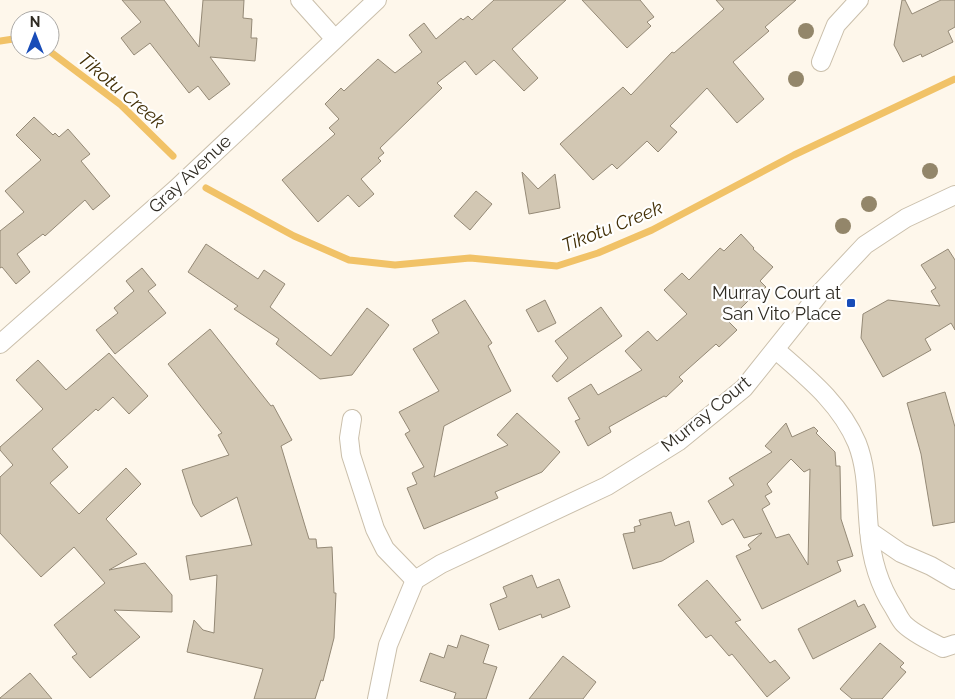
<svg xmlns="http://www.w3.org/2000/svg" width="955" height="699" font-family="Raleway,sans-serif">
<rect width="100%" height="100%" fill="#fef7eb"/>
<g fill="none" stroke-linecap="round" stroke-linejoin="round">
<g stroke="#f1c267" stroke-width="7">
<path d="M0 41 20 38"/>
<path d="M48 50 121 105 173 156"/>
<path d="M206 188 294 236 349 260 395 265 470 258 557 266 598 253 652 230 794 155 955 79"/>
</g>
</g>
<g fill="#d2c7b3" stroke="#948976" fill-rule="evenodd">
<path d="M122 0H164L199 47 203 0H244L243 18 252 19 251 38H257L255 61 210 57 230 84 209 100 198 86 189 93 150 43 134 55 121 38 141 22Z"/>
<path d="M494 0H566L512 49 538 78 524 91 494 60 476 75 465 61 437 83 442 88 380 148 384 153 378 158 381 161 361 179 374 194 359 207 348 195 318 222 282 180 335 134 329 128 339 119 325 104 341 88 344 91 378 59 395 73 422 52 409 35 424 23 436 39 461 18 463 20 468 16 472 20Z"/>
<path d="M582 0H640L654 17 647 22 651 26 627 48Z"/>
<path d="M716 0H796L765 27 769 31 733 62 764 99 737 123 707 88 670 126 677 132 658 152 647 141 617 169 612 164 593 180 560 144 623 87 631 95 672 52 674 53 724 9Z"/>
<path d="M902 0H905L912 14 941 0H955V27L948 31 953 42 922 57 921 54 903 62 894 45Z"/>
<path d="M34 117 53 135 55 133 59 137 68 129 90 154 81 161 110 196 93 210 85 200 45 236 43 234 17 254 30 272 16 284 2 267 0 268V231L24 212 5 191 41 160 16 135Z"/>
<path d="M522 172 538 189 555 174 560 208 529 214Z"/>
<path d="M476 191 492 204 470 230 454 216Z"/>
<path d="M741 234 754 248 753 249 773 267 760 281 766 287 754 299 752 297 728 321 737 330 719 347 716 344 679 377 683 381 666 397 664 396 609 427 611 432 588 446 575 421 580 419 568 398 591 384 598 395 642 370 625 351 648 331 657 341 687 314 664 290 682 273 689 280 720 248 724 251Z"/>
<path d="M206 244 258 279 264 270 285 284 270 307 331 356 367 308 389 325 352 375 320 379 276 344 279 339 234 309 238 306 188 272Z"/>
<path d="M948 249 955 260V330L951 323 925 339 931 350 883 377 861 338 863 314 888 300 940 306 931 291 936 288 921 265Z"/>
<path d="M142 268 156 285 148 291 166 313 115 354 96 330 118 313 114 308 134 291 126 281Z"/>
<path d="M465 300 492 343 488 346 511 391 444 426 434 477 508 445 497 435 517 413 560 452 542 472 495 492 498 498 424 529 407 488 417 484 412 473 424 467 405 434 410 431 399 412 439 391 413 349 439 333 432 320Z"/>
<path d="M545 300 556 323 538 332 526 310Z"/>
<path d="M601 307 622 336 557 382 552 376 568 358 555 341Z"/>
<path d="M210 329 271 406 273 405 292 440 281 446 309 539H316L317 548 332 547 334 593H336L334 638 323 681 321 680 315 699H254L263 669 187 652 194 620 203 630 214 633 217 575 190 580 186 556 252 545 237 497 201 517 193 504 182 470 229 455 218 435 222 433 168 364Z"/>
<path d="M109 353 148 396 129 414 113 397 98 411 96 409 52 449 68 467 50 483 79 514 126 468 141 484 106 519 137 554 109 570 145 563 172 595V612L114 610 140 637 90 678 72 657 77 654 54 625 105 583 74 547 41 577 0 533V477L13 465 0 450V447L43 409 16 380 38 360 66 390Z"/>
<path d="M945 392 955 427V522L933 526 921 454 907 403Z"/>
<path d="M786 423 792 437 814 427 818 431 816 433 835 452 836 466H840L841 519 853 556 837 561 841 571 762 609 736 556 751 549 748 545 762 533 744 538 733 519 722 525 708 501 734 485 729 478 772 452 765 446ZM791 459 804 472 810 469 808 565 789 534 776 538 762 509 770 504 765 496 772 492 767 484Z"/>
<path d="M671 512 675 526 689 521 694 542 662 561 633 569 623 534 635 532 634 527 641 525 639 520Z"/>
<path d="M532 575 537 588 559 579 570 607 542 618 541 614 499 630 490 604 507 597 503 587Z"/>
<path d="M707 580 741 620 735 622 770 663 775 660 790 678 767 697 732 654 729 656 711 635 706 638 678 605Z"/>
<path d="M855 600 858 607 864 604 876 627 813 659 798 629Z"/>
<path d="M461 635 489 645 483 663 497 667 486 699H454L456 693 420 681 430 653 444 658 448 645 457 648Z"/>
<path d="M880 643 904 663 900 667 906 672 882 699H852L840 689Z"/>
<path d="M563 656 596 682 583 699H529Z"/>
<path d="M30 673 52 699H0V698Z"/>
</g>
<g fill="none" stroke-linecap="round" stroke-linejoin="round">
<defs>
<g id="minor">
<path d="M300 0 334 38"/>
<path d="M821 62 836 25 859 0"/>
<path d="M0 344 176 189 377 0"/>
<path d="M776 350C808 378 840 403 857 443 868 471 866 500 869 529 871 557 879 585 894 608 897 613 900 620 904 624 914 634 930 641 943 648L955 644"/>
<path d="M352 419 349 438 351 455 375 529 385 549 415 580"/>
<path d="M869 531 901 553 931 566 955 580"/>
<path d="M415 580 441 564 607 486 679 441 744 388 820 293 865 245 906 218 955 195"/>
<path d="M377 699 388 645 415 580"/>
</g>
</defs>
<use href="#minor" stroke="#cabfab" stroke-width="20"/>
<use href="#minor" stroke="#fff" stroke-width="18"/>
</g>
<g fill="#93866a">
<circle cx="806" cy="31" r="8"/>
<circle cx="796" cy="79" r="8"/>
<circle cx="930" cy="171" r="8"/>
<circle cx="869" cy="204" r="8"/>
<circle cx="843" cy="226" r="8"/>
</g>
<rect fill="#184cb8" stroke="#fff" stroke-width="2" x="846" y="298" width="10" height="10" rx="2.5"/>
<g text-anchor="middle" stroke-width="4.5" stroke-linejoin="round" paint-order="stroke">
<g font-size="18" fill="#2f2b23" stroke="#fff">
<text transform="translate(190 174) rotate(-43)" y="6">Gray Avenue</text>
<text transform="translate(706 414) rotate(-39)" y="6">Murray Court</text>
</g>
<g font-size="18" fill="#2f2b23" stroke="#fff" text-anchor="end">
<text x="841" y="299">Murray Court at<tspan x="841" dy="21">San Vito Place</tspan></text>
</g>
<g font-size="19" font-style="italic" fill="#433007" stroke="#fff">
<text transform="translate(122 90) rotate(40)" y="7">Tikotu Creek</text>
<text transform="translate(612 226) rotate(-22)" y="7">Tikotu Creek</text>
</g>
</g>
<g transform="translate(35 35)"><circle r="24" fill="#ffffff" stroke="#acaaa7"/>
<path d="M0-4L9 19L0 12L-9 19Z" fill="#184cb8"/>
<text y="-8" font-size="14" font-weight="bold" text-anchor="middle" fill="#2f2b23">N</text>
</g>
</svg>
